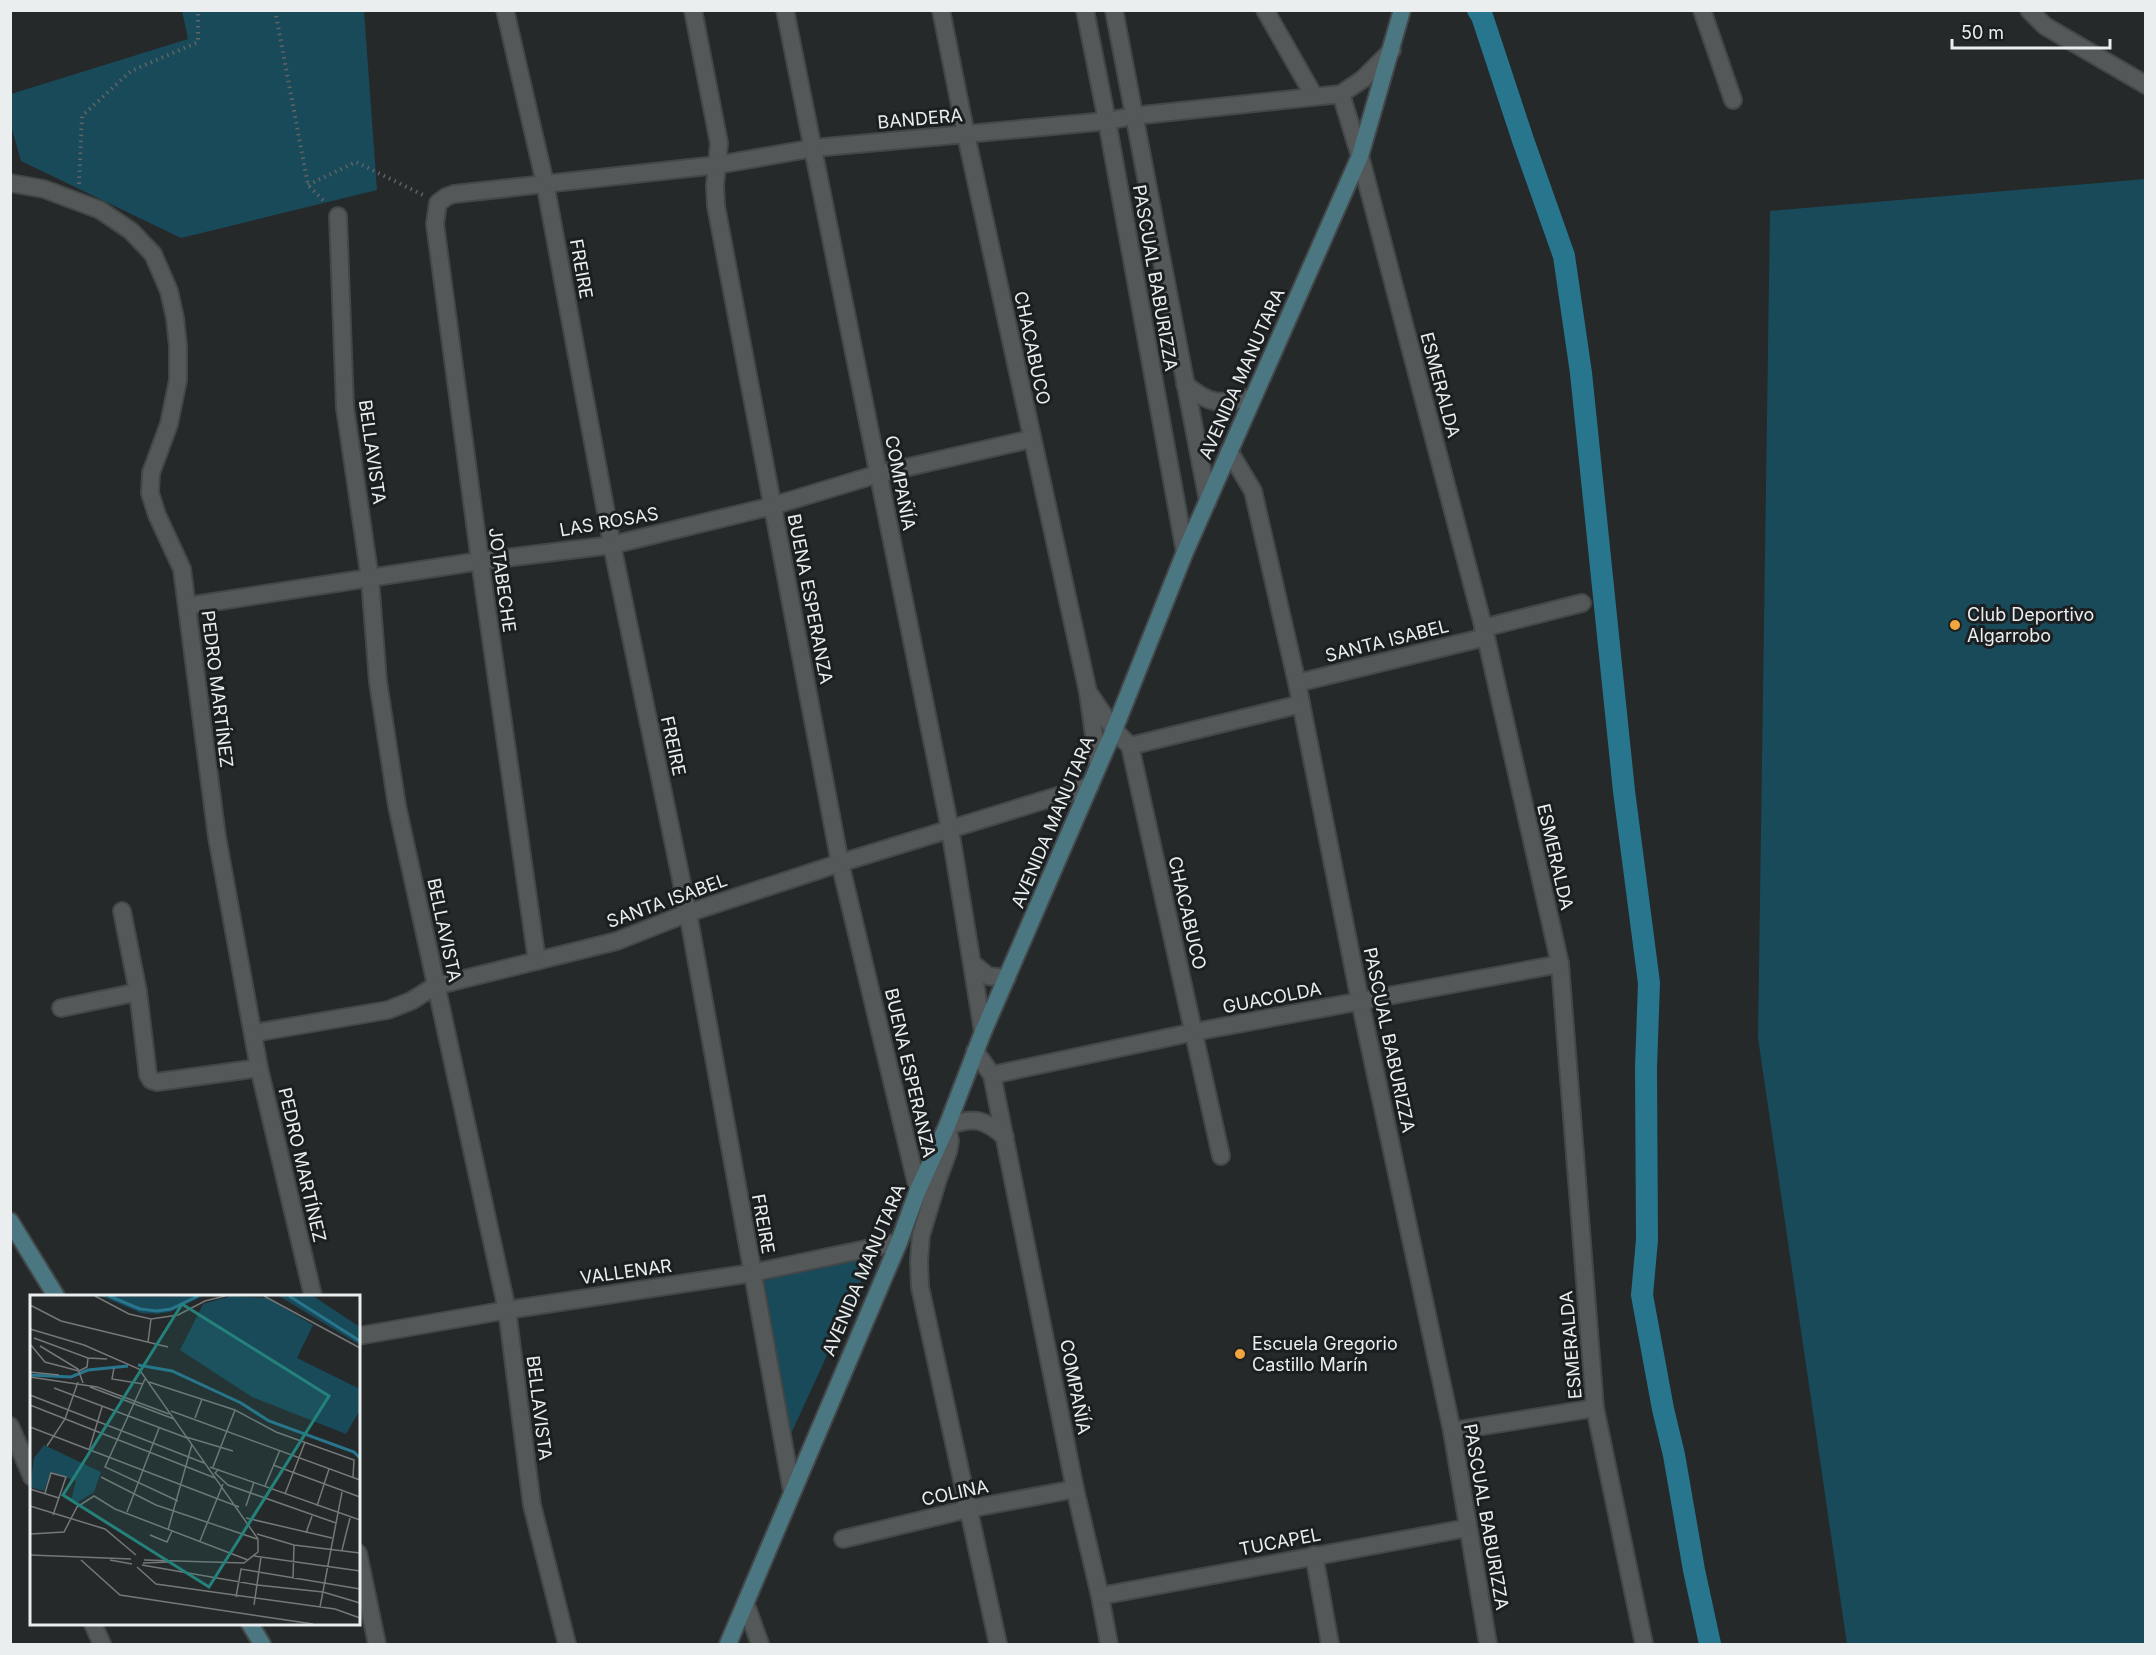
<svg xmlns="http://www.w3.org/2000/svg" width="2156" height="1655" font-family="Inter,sans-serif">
<rect width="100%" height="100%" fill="#25292a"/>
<g fill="#194a59">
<path d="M182 11H364L377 190 181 238 21 161 11 126V94L188 39Z"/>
<path d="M2145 179V1644H1847L1758 1038 1770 211Z"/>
<path d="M873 1255 790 1436 763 1272Z"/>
</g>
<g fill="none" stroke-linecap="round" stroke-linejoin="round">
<path stroke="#27768e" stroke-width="22" d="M1478 10 1482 16 1523 140 1564 256 1581 373 1624 791 1649 983 1646 1068 1647 1240 1642 1295 1663 1409 1674 1455 1694 1570 1710 1644"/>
<defs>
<g id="minor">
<path d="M505 10 545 183 612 545 688 913 792 1491"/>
<path d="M693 10 719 143 715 185 716 206 840 863 918 1190"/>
<path d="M941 10 966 135 1088 692 1098 764"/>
<path d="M1085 10 1107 121 1185 552"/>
<path d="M1265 10 1314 96"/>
<path d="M1702 10 1733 100"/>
<path d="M1341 94 1360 156 1486 637 1560 964 1595 1408 1644 1644"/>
<path d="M10 183 44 189 100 210 131 231 153 254 169 291 175 318 178 346V380L169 424 151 473 150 493 157 515 182 569 217 837 259 1068 313 1296"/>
<path d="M338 216 345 408 370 579 378 682 397 806 507 1310 532 1505 567 1644"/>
<path d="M1229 451 1253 491 1297 683 1360 1001 1452 1431 1488 1644"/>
<path d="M187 606 480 561 612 545 772 506 878 474 1031 439"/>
<path d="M1483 628 1582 603"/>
<path d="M1297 683 1486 637"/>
<path d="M1090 695 1114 730 1130 746 1221 1156"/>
<path d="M1130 746 1301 704"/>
<path d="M122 911 138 992 148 1075 151 1080 157 1082 259 1068"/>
<path d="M537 961 480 561 435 224 438 203 446 197 454 194 717 165 814 148 1107 121 1133 116 1341 94 1363 79 1392 50"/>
<path d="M61 1008 138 992"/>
<path d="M254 1033 388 1010 411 1001 435 986 617 941 688 913 840 863 1090 786"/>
<path d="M975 1051 992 1075 1075 1489 1100 1596 1109 1644"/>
<path d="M992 1075 1194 1032 1560 964"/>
<path d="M358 1336 507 1310 752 1273 899 1242"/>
<path d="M10 1426 32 1477"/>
<path d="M1452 1431 1595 1408"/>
<path d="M843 1539 968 1509 1075 1489"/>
<path d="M358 1553 377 1644"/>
<path d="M1314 1555 1330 1644"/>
<path d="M1100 1596 1467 1528"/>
<path d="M746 1605 760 1644"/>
<path d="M93 1624 102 1644"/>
<path d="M998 1644 920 1287 919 1261 921 1235 938 1179 948 1152 950 1141 947 1126C974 1117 984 1118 1005 1137"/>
</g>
<g id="tertiary">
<path d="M785 10 950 829 983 1032"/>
<path d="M1114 10 1208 501"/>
<path d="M2029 10 2045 26 2146 85"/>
<path d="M1185 384C1210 406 1221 404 1253 397"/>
<path d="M972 963 988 976 1007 978"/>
</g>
<g id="secondary">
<path d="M10 1221 56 1296"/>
<path d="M250 1624 262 1644"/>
<path d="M728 1644 899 1242 918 1190 947 1126 983 1032 1114 730 1185 552 1360 156 1402 10"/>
</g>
</defs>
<use href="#minor" stroke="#434748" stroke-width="20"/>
<use href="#tertiary" stroke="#434748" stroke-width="20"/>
<use href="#secondary" stroke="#434748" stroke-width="20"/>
<g stroke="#616465" stroke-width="4" stroke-dasharray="1.5 4.5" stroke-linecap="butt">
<path d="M275 10 308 185 326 203"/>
<path d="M79 184 82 116 131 71 198 42V10"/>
<path d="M308 185 356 162 423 195"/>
</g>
<use href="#minor" stroke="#545859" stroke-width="16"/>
<use href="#tertiary" stroke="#545859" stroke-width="16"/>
<use href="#secondary" stroke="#4b7783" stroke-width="16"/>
</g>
<g fill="#f0a63e" stroke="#1c1f21" stroke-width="2">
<circle cx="1955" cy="625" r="6"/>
<circle cx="1240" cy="1354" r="6"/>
</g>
<g text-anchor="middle" stroke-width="6" stroke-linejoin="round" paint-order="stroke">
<g font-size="18" fill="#ebeeee" stroke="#1c1f21">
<text transform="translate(920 119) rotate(-5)" y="6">BANDERA</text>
<text transform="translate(581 269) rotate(80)" y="6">FREIRE</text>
<text transform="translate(1155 278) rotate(80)" y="6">PASCUAL BABURIZZA</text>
<text transform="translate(1032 348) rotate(78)" y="6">CHACABUCO</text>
<text transform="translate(1242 374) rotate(-66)" y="6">AVENIDA MANUTARA</text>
<text transform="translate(1440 385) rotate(75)" y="6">ESMERALDA</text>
<text transform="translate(372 452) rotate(82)" y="6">BELLAVISTA</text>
<text transform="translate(900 483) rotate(79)" y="6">COMPAÑÍA</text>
<text transform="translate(609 522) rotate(-10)" y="6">LAS ROSAS</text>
<text transform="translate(502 580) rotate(82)" y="6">JOTABECHE</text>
<text transform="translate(810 599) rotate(79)" y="6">BUENA ESPERANZA</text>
<text transform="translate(1387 641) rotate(-14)" y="6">SANTA ISABEL</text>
<text transform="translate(217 689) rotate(83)" y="6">PEDRO MARTÍNEZ</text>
<text transform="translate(673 746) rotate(78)" y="6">FREIRE</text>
<text transform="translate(1053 822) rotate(-67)" y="6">AVENIDA MANUTARA</text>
<text transform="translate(1555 857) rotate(77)" y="6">ESMERALDA</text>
<text transform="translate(667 901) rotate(-20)" y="6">SANTA ISABEL</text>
<text transform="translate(1187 913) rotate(77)" y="6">CHACABUCO</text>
<text transform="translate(444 930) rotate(78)" y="6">BELLAVISTA</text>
<text transform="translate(1272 998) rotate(-11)" y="6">GUACOLDA</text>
<text transform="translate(1389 1040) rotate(78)" y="6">PASCUAL BABURIZZA</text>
<text transform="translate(910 1073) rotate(77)" y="6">BUENA ESPERANZA</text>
<text transform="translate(302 1165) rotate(77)" y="6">PEDRO MARTÍNEZ</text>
<text transform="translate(763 1224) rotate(80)" y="6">FREIRE</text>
<text transform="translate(864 1270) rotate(-67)" y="6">AVENIDA MANUTARA</text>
<text transform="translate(626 1272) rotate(-8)" y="6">VALLENAR</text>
<text transform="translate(1571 1345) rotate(-95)" y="6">ESMERALDA</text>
<text transform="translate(1075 1387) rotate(79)" y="6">COMPAÑÍA</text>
<text transform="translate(539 1408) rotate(83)" y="6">BELLAVISTA</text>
<text transform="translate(955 1493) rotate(-12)" y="6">COLINA</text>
<text transform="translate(1486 1517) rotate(80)" y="6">PASCUAL BABURIZZA</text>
<text transform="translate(1280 1542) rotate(-11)" y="6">TUCAPEL</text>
</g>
<g font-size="18" fill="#ebeeee" stroke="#1c1f21" text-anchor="start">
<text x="1967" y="621">Club Deportivo<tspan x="1967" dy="21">Algarrobo</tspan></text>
<text x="1252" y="1350">Escuela Gregorio<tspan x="1252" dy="21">Castillo Marín</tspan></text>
</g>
</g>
<g transform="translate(30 1295)">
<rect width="330" height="330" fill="#25292a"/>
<path d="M71 1 124 2 173 1 140 17 127 19 111 18ZM201 1 237 3 283 30 267 63 330 94V115L316 139 222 102 150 55 173 9ZM249 1H283L330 32V50ZM14 150 71 177 64 197 48 207 41 205 46 186 21 177 14 196 0 192 4 163Z" fill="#194a59"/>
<path fill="none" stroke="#27768e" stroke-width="3" d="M79 1 110 14 127 16 141 14 168 1M259 1 330 46M108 70 142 76 211 108 239 126 324 157 330 163M0 80 41 82 58 75 98 71"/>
<path fill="none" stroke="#747878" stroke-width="1.5" d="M65 1 99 19 121 24 148 20 175 6 195 1M234 1 330 53M0 10 31 26 138 52M0 34 54 50 109 74 228 244V257L214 268 114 265M4 43 58 63 77 64M118 47 121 24M0 49 15 67 49 76 57 72 58 63M10 51 48 74 53 88M84 73 82 84 113 89M0 77 29 80M0 82 67 92 139 119M115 84 75 172 148 206M119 87 205 115 246 137 324 165 323 182M60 92 144 124M24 93 157 143M0 100 174 168M0 110 185 183M141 116 330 185M165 123 172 104M0 132 209 212M156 142 203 156M17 151 35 124 48 87M59 155 72 112M0 163V188M243 170 330 202M180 172 330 225M183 172 205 115M189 174 185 178 198 190 306 228M71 182 126 210 227 244M235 191 250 155M0 194 29 203M15 198 21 178 36 182 23 220M255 199 275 147M0 211 75 234 106 260M216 211 224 187M287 211 299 174M97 217 129 133M216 223 302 243M138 235 162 149M276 238 282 221M0 239 34 237 47 212 64 201 85 214 218 265M227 239 264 250 330 258M120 240 137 247 142 236M170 246 193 189M312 255 320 223M0 260 101 264M224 261 330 276M51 265 90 300 283 329M80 265 102 269M113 268 139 267M112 270 227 290 293 297 330 308M107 272 126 289 305 314 330 323M263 283 264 250M206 302 211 274 330 294M224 310 231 262M290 312 312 197"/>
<path fill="#25827b" fill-opacity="0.15" stroke="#25827b" stroke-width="3" d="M152 9 299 101 179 292 33 200Z"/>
<rect width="330" height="330" fill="none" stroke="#ebeeee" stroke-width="3"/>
</g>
<rect width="2156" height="1655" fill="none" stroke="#ebeeee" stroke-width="24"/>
<path d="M1952 39v9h158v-9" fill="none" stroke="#ebeeee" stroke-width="3"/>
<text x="1961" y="39" font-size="18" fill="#ebeeee" stroke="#1c1f21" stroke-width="4.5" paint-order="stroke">50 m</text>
</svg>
